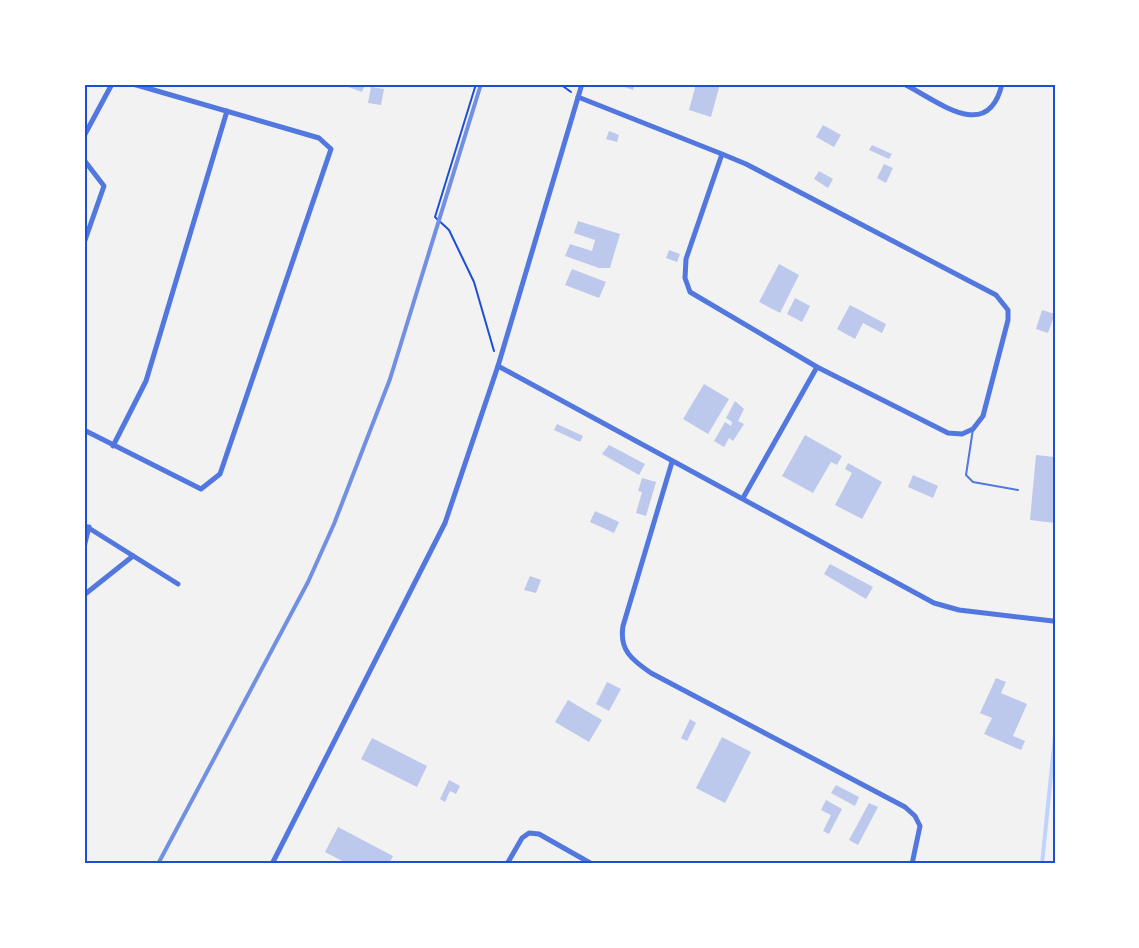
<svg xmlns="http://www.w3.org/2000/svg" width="1139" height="948" font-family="Lato,sans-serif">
<rect width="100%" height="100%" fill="#f2f2f2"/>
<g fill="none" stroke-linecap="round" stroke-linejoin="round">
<path stroke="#bfd3fe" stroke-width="4" d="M1042 864 1055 736"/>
</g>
<g fill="#bdc9ec">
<path d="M340 84H365L362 92Z"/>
<path d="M616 84H635L633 90Z"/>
<path d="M696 84H720L711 117 689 110Z"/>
<path d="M371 87 384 89 381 105 368 103Z"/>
<path d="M823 125 841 135 834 147 816 137Z"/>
<path d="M609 131 619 135 617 142 606 139Z"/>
<path d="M872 145 892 154 889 159 869 150Z"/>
<path d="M884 164 893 168 886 183 877 178Z"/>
<path d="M819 171 833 179 828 188 814 179Z"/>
<path d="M578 221 620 234 610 268H599L565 256 570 244 592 251 595 240 574 233Z"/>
<path d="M669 250 680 254 677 262 666 258Z"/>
<path d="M779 264 799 275 780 313 759 302Z"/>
<path d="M572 269 606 282 599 298 565 285Z"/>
<path d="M795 298 810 306 802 322 787 314Z"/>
<path d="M850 305 886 324 882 333 863 323 855 339 837 329Z"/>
<path d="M1042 310 1055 314 1048 333 1036 329Z"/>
<path d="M704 384 729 399 708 434 683 419Z"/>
<path d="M735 401 744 409 738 421 744 424 733 441 729 438 724 447 714 441 725 422 731 426 732 422 726 418Z"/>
<path d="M557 424 583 436 580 442 554 430Z"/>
<path d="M805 435 842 456 837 465 831 462 813 493 782 476Z"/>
<path d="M609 445 645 464 639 475 602 454Z"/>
<path d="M1036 455 1055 457V523L1030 520Z"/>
<path d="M848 463 882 482 862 519 835 505 852 473 845 469Z"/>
<path d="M913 475 938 486 933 498 908 487Z"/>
<path d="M642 478 656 482 646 516 636 513 642 492 638 491Z"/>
<path d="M595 511 619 522 614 533 590 522Z"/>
<path d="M830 564 873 587 866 599 824 574Z"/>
<path d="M530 576 541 580 536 593 524 590Z"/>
<path d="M996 678 1006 682 1001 693 1027 704 1013 736 1025 741 1021 750 984 734 992 718 980 713Z"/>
<path d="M607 682 621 689 609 711 596 704Z"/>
<path d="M568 700 602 720 589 742 555 722Z"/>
<path d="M690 719 696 723 687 741 681 738Z"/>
<path d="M722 737 751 752 725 803 696 788Z"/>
<path d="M372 738 427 766 417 787 361 759Z"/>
<path d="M449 780 460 786 456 794 450 791 445 802 440 799Z"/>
<path d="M836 785 859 797 855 806 831 793Z"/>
<path d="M826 800 842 809 829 834 823 831 831 815 821 810Z"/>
<path d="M869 803 878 807 858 845 849 840Z"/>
<path d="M338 827 393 856 389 864H348L325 852Z"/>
</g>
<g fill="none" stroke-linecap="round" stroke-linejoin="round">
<g stroke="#1d4ed8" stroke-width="2">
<path d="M476 84 435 217 449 230 474 282 494 351"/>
<path d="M560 84 571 92"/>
</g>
<path stroke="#5277de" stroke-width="2" d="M973 429 966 475 973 482 1018 490"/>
<g stroke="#5277de" stroke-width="5">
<path d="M904 84C938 101 988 144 1002 84"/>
<path d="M578 97 722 154 746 164 996 295 1008 310V320L983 416 973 429 962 434 948 433 817 367 690 292 685 278 686 259 722 154"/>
<path d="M84 136 112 84"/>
<path d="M84 160 104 186 84 243"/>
<path d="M498 366 934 603 959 610 1053 621"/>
<path d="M84 430 201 489 220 474 331 149 319 138 133 84"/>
<path d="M113 446 146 381 227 111"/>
<path d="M672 462 623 626C619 650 632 660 651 673L905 807 915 816 920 826 912 864"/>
<path d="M743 498 817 367"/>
<path d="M84 525 178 584"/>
<path d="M84 547 89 527"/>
<path d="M84 595 133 556"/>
<path d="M272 864 445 523 498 366 582 84"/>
<path d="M507 864 522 838 529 833 539 834 592 864"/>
</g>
<path stroke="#7290e2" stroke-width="4" d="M158 864 308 582 334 524 390 379 481 84"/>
</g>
<rect width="1139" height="948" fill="none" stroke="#ffffff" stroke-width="171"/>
<rect x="86" y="86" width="968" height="776" fill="none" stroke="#1d4ed8" stroke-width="2"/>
</svg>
